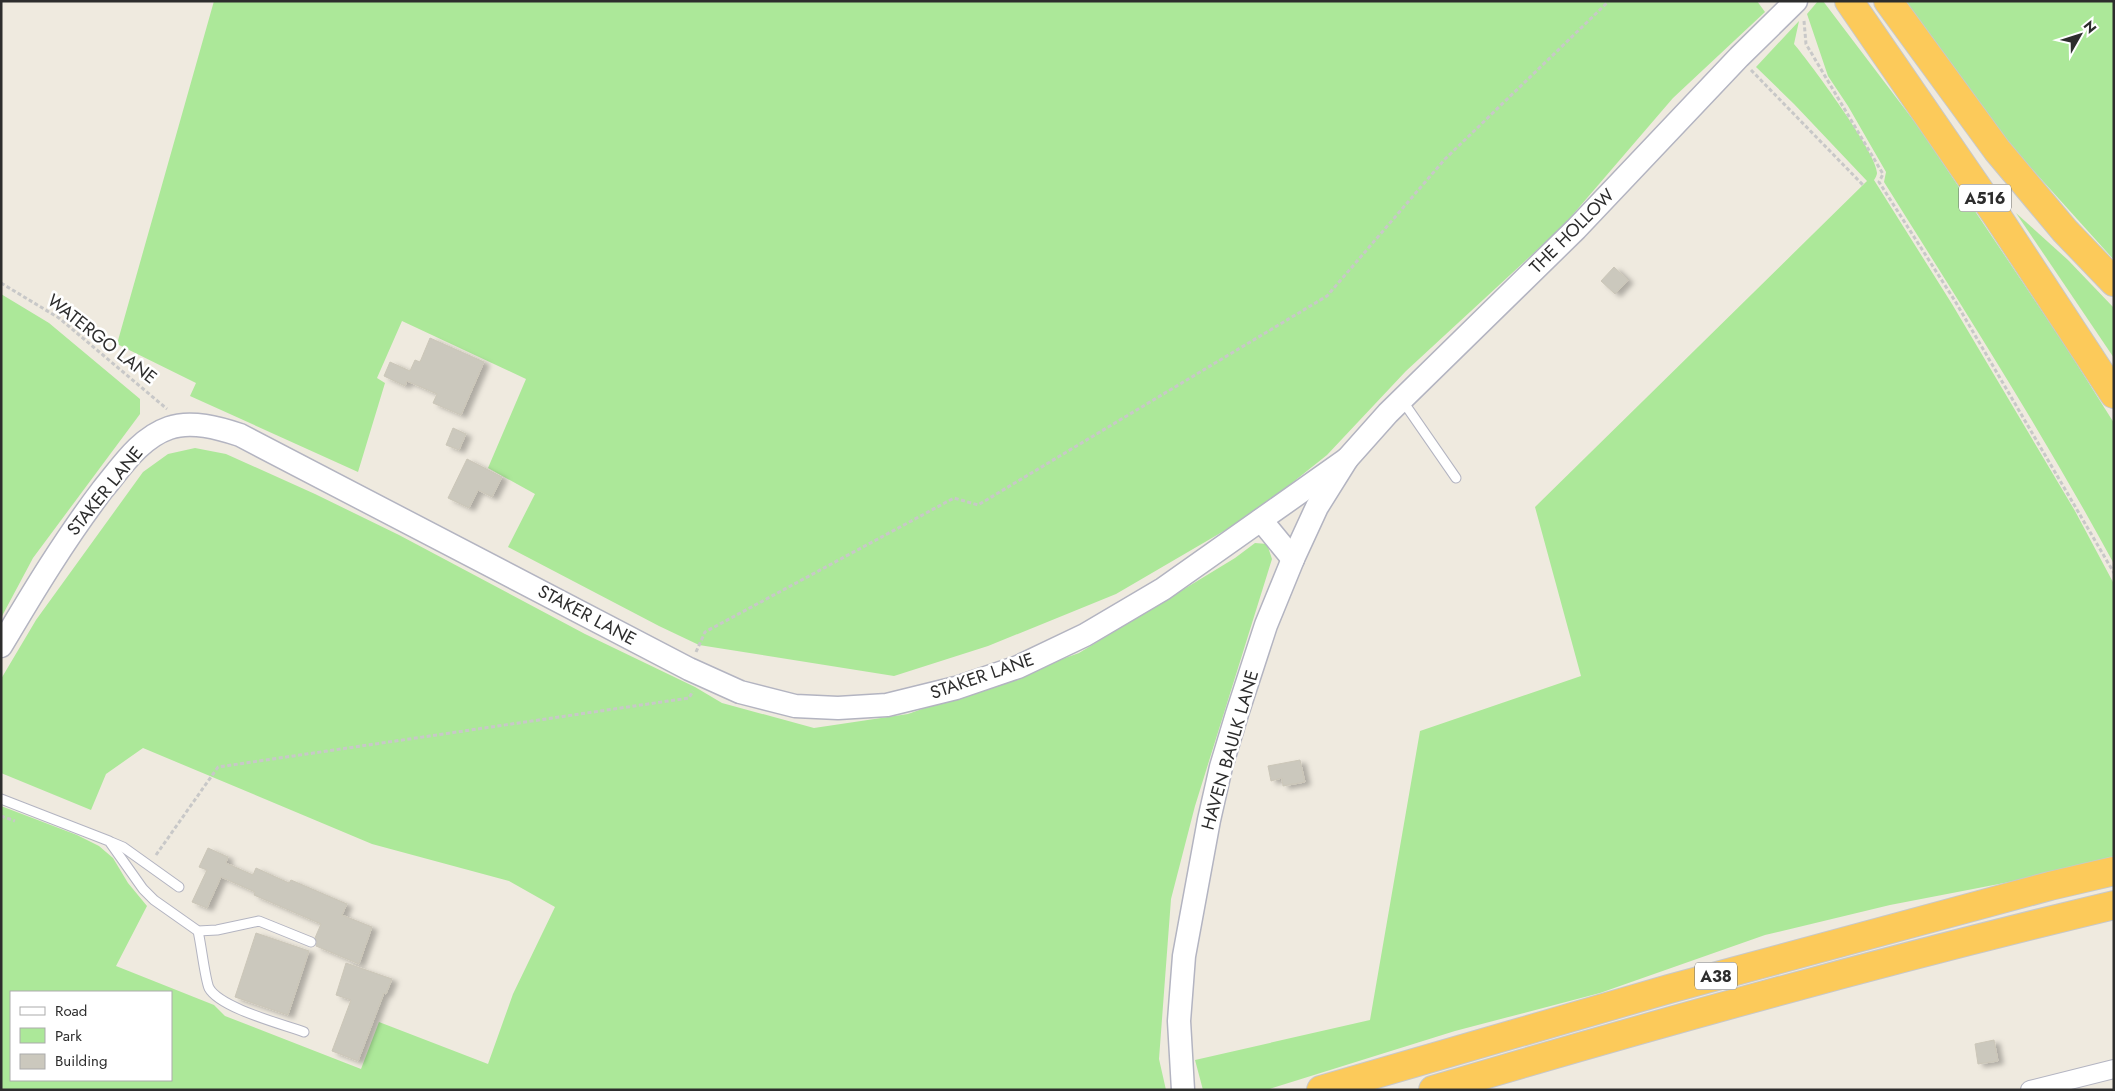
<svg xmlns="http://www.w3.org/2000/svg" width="2115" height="1091" font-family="Jost,sans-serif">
<defs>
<filter id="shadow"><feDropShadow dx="5.5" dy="3" stdDeviation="2.5" flood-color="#0004"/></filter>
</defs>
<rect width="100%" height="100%" fill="#efeadf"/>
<g fill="#ace899" fill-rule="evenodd">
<path d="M214 1H1757L1765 12 1673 98 1563 226 1406 371 1327 455 1253 514 1116 594 988 646 894 676 699 645 659 626 508 547 535 494 488 468 526 379 402 321 377 378 385 383 358 472 190 396 196 383 117 344Z"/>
<path d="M1818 1H1823L1920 129 2066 347 2114 423V564C2043 433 1963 308 1884 182L1886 172 1848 106 1828 76 1807 14Z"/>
<path d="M1901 1H2114V260L2005 139Z"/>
<path d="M1799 21 1794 44C1810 63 1877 153 1877 173 1877 175 1875 179 1874 180L1952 304 2075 511 2114 584V862L1890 905 1765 935 1600 993 1455 1031 1266 1090H1203L1195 1060 1370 1020 1420 731 1581 676 1535 507 1867 181 1794 104 1756 67Z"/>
<path d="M2016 213 2068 260 2114 308V358Z"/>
<path d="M1 294 49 323 140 399V414L33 558 1 618Z"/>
<path d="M195 448 226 454 315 494 399 535 585 634 695 687 722 703 814 728 908 714 1079 653 1235 558 1255 543 1267 544 1272 559 1195 806 1171 899 1159 1059 1166 1090H1V806L77 835 99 846 113 858 128 883 147 906 116 966 214 1005 225 1016 361 1069 379 1022 488 1064 513 994 555 907 509 881 372 844 143 748 106 774 91 810 1 773V679L36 620 143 472 168 454ZM11 992H171V1080H11Z"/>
</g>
<g fill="#cbc8bd" stroke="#cbc6b8" filter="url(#shadow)">
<path d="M1614 267 1628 280 1615 294 1601 281Z"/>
<path d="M430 338 484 362 461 415 433 403 437 394 407 381 405 386 384 376 390 362 410 371 415 360 420 362Z"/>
<path d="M453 428 466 434 459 450 446 445Z"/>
<path d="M467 459 502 477 492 497 478 490 469 508 448 498Z"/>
<path d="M1300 760 1305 782 1283 786 1282 778 1271 781 1268 766Z"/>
<path d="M208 848 228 857 226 863 253 875 256 868 289 883 291 880 347 904 342 915 372 927 359 964 316 946 317 942 315 938 321 924 254 895 255 892 221 877 207 908 192 902 207 870 199 867Z"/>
<path d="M256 933 309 951 288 1015 235 997Z"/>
<path d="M346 963 392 979 386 994 384 993 358 1061 332 1051 351 1000 336 995Z"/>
<path d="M1994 1040 1998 1061 1978 1064 1975 1044Z"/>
</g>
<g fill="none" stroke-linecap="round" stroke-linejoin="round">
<defs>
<g id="service">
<path d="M1402 400 1456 478"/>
<path d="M1 799 109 841 143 889 154 900 198 931 217 930 259 921 311 942"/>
<path d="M111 842 123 847 179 887"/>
<path d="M198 931C201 943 205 979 209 988 220 1008 282 1024 304 1032"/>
</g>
<path id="minor" d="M2030 1090 2114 1069"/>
<g id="tertiary">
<path d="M1261 520 1293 559"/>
<path d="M1 646C33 592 65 539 103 489 122 466 140 438 169 428 191 420 219 428 240 435L689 669 740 692 795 706 838 708 887 705 956 688 1018 667 1085 635 1163 589 1347 459"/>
<path d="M1183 1090 1179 1021 1184 956 1209 820 1221 767 1237 714 1266 625 1293 559 1317 507 1347 459 1388 413 1576 229 1739 57 1796 1"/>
</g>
<g id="trunk">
<path d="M1849 1 1997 216 2114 394"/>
<path d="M1888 1 1997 150 2065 231 2114 282"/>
<path d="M1321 1090 1669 989 2050 886 2114 871"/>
<path d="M1433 1090C1658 1023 1885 960 2114 905"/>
</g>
</defs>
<use href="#service" stroke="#b3b4c1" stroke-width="11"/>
<use href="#minor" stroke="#b3b4c1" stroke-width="20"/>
<use href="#tertiary" stroke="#b3b4c1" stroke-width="25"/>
<use href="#trunk" stroke="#c8c8c8" stroke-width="30"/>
<g stroke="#c8c8c8" stroke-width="3" stroke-dasharray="4 2.5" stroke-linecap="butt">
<path d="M1804 21 1806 44 1883 174 1879 182 1955 301 2114 573"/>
<path d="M1751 70 1863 185"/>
<path d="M1 283 59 318 167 409"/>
<path d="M696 652 705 632 954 498 978 505 1327 296 1445 159 1609 1"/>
<path d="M1 816 15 821"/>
<path d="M156 855 218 767 689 698 693 691"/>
</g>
<use href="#service" stroke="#fff" stroke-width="9"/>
<use href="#minor" stroke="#fff" stroke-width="18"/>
<use href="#tertiary" stroke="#fff" stroke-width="22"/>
<use href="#trunk" stroke="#fcca5a" stroke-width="28"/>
</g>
<g text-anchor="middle" stroke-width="5" stroke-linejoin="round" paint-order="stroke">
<g fill="#fff" stroke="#6c6c6c" stroke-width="1">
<rect x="1959" y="184.5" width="52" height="27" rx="4"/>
<rect x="1695" y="962.5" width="42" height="27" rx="4"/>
</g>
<g font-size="16" font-weight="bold" fill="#2d2d2d">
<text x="1985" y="204">A516</text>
<text x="1716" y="982">A38</text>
</g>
<g font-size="18" fill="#2d2d2d" stroke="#fff">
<text transform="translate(1572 231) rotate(-45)" y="6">THE HOLLOW</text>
<text transform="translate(102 339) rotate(38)" y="6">WATERGO LANE</text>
<text transform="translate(105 491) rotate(-51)" y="6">STAKER LANE</text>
<text transform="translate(587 615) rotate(28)" y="6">STAKER LANE</text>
<text transform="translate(982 676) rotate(-19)" y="6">STAKER LANE</text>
<text transform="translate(1230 750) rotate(-74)" y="6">HAVEN BAULK LANE</text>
</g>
</g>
<rect width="2115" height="1091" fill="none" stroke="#2d2d2d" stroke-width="5"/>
<rect x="10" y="991" width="162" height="90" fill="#ffffff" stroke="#ababab"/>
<rect x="20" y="1007" width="25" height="8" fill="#ffffff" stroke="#ababab"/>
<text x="55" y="1016" font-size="15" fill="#2d2d2d">Road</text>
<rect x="20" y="1028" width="25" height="15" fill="#ace899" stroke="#ababab"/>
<text x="55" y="1041" font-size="15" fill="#2d2d2d">Park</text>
<rect x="20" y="1054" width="25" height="15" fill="#cbc8bd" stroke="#ababab"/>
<text x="55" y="1066" font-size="15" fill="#2d2d2d">Building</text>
<g transform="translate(2080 35) rotate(51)" stroke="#ffffff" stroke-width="4" paint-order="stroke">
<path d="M0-4L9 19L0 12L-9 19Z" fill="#2d2d2d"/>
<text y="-8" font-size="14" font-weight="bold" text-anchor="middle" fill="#2d2d2d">N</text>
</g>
</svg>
